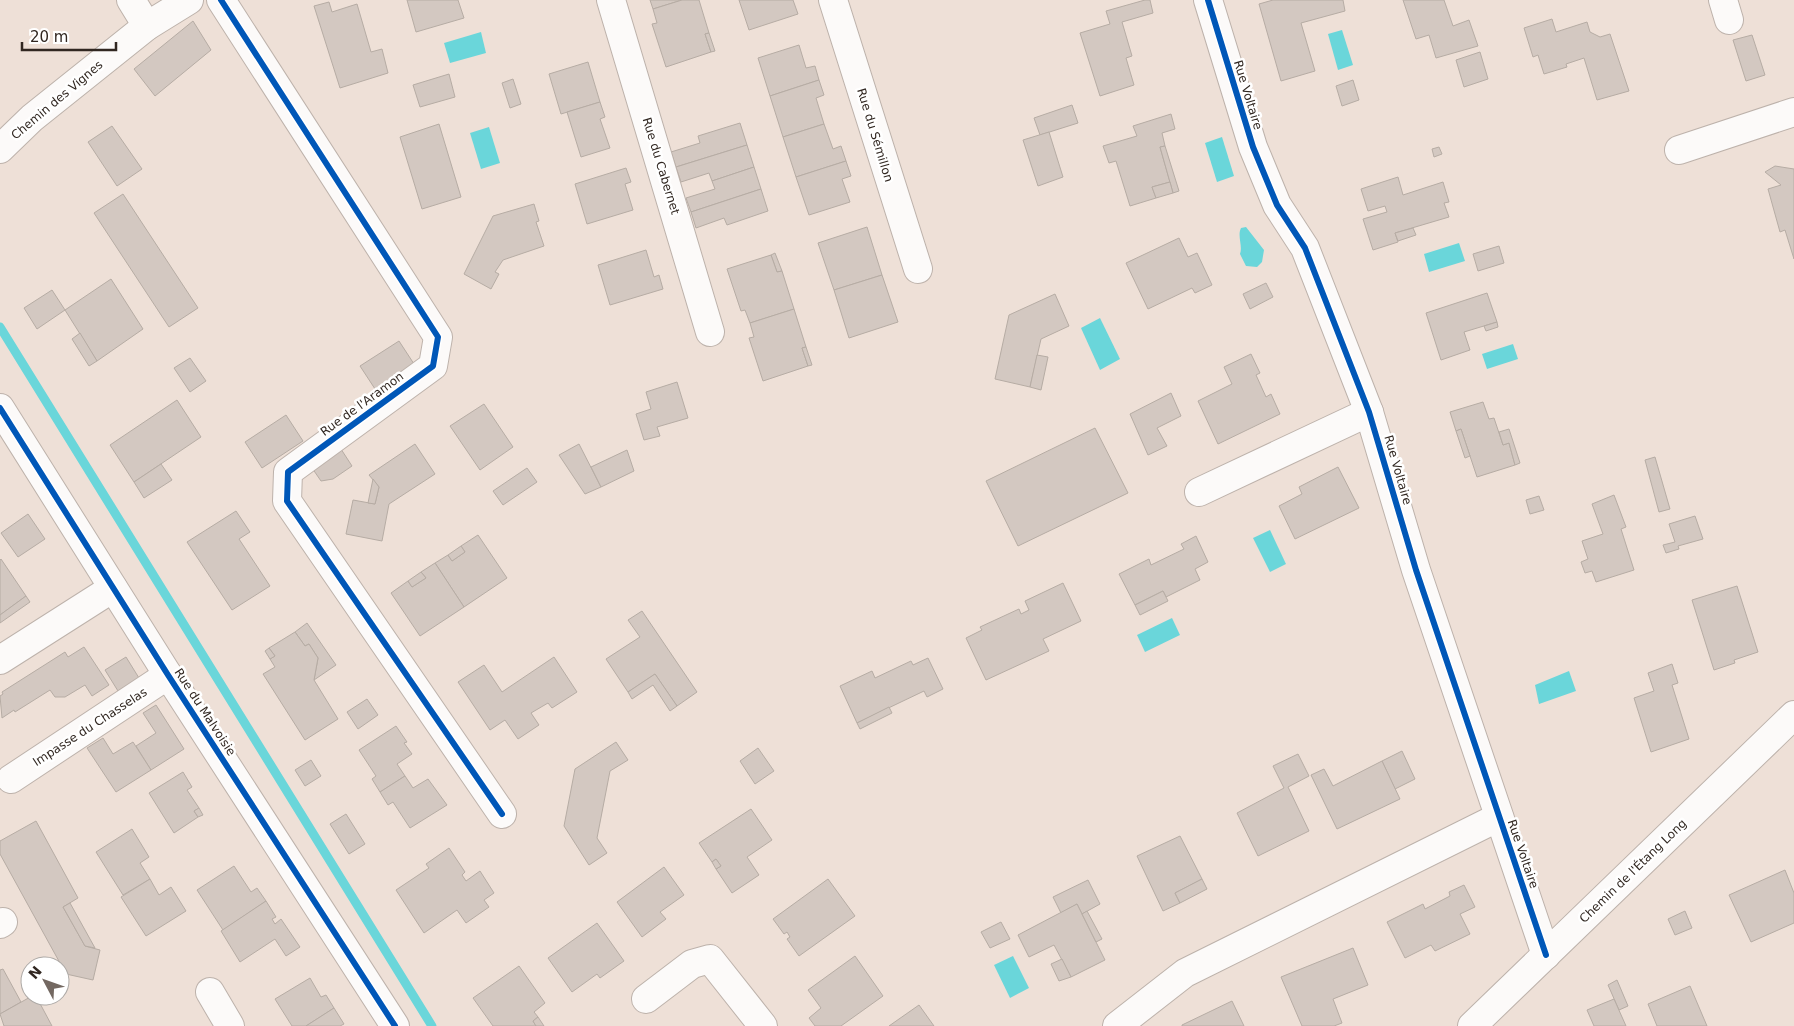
<svg xmlns="http://www.w3.org/2000/svg" width="1794" height="1026" font-family="'DejaVu Sans',sans-serif">
  <style>
    .water { fill: #6ad6da }
    .lines { fill: none; stroke-linecap: round; stroke-linejoin: round }
    .stream { stroke: #6ad6da; stroke-width: 9 }
    .building { fill: #d3c8c1; stroke: #b6aca4 }
    .minor-casing { stroke: #bdb2ab; stroke-width: 30 }
    .minor { stroke: #fcfaf9; stroke-width: 28 }
    .cycleway-casing { stroke: #fff; stroke-width: 9 }
    .cycleway { stroke: #0057b8; stroke-width: 6 }
    .labels { text-anchor: middle; dominant-baseline: central; stroke-width: 5; stroke-linejoin: round; paint-order: stroke }
    .street-label { font-size: 12px; fill: #312721; stroke: #fff }
  </style>
  <rect width="100%" height="100%" fill="#eee0d7"/>
  <g class="water">
    <path d="M1342,30L1353,65L1338,70L1328,34Z"/>
    <path d="M481,32L486,53L450,63L444,43Z"/>
    <path d="M489,127L500,163L481,169L470,133Z"/>
    <path d="M1222,137L1234,176L1217,182L1205,143Z"/>
    <path d="M1246,227L1264,250L1262,262L1257,267L1246,266L1240,254C1243,246 1237,236 1241,228Z"/>
    <path d="M1459,243L1465,261L1429,272L1424,254Z"/>
    <path d="M1100,318L1120,359L1100,370L1081,328Z"/>
    <path d="M1513,344L1518,359L1487,369L1482,354Z"/>
    <path d="M1270,530L1286,564L1270,572L1253,538Z"/>
    <path d="M1172,618L1180,635L1145,652L1137,635Z"/>
    <path d="M1569,671L1576,691L1539,704L1535,685Z"/>
    <path d="M1013,956L1029,988L1010,998L994,965Z"/>
  </g>
  <g class="lines">
    <path class="stream" d="M0,327L432,1026"/>
  </g>
  <g class="building">
    <path d="M407,0H458L464,18L416,32Z"/>
    <path d="M650,0H682L653,9Z"/>
    <path d="M682,0H699L709,33L705,34L711,52L666,67L652,24L657,23L653,9Z"/>
    <path d="M739,0H793L798,14L749,30Z"/>
    <path d="M1145,0H1150L1153,13L1122,22L1132,56L1126,58L1134,85L1100,96L1080,33L1110,24L1106,11Z"/>
    <path d="M1273,0H1343L1345,11L1301,23L1315,71L1281,81L1259,4Z"/>
    <path d="M1403,0H1444L1453,26L1469,20L1478,46L1436,58L1429,35L1416,39Z"/>
    <path d="M329,2L332,12L357,4L371,52L382,49L388,73L340,88L314,6Z"/>
    <path d="M1552,19L1556,32L1587,22L1590,32L1600,37L1610,34L1629,91L1597,100L1584,58L1566,64L1567,67L1544,74L1538,55L1533,57L1524,28Z"/>
    <path d="M193,21L211,50L155,96L134,69Z"/>
    <path d="M709,33L715,51L711,52L705,34Z"/>
    <path d="M1752,35L1765,75L1746,81L1733,40Z"/>
    <path d="M799,45L806,68L815,66L819,80L770,96L758,58Z"/>
    <path d="M1480,52L1488,79L1464,87L1456,60Z"/>
    <path d="M588,62L600,102L561,114L549,74Z"/>
    <path d="M449,74L455,97L420,107L413,85Z"/>
    <path d="M513,79L521,104L510,108L502,83Z"/>
    <path d="M819,80L824,95L816,98L824,124L783,137L770,96Z"/>
    <path d="M1353,80L1359,100L1342,106L1336,86Z"/>
    <path d="M600,102L605,117L600,119L610,148L581,157L567,112Z"/>
    <path d="M1072,105L1078,123L1040,135L1034,118Z"/>
    <path d="M1171,114L1175,129L1162,133L1165,146L1160,147L1170,182L1152,187L1156,198L1130,206L1116,161L1109,163L1103,146L1137,136L1133,126Z"/>
    <path d="M740,123L747,145L676,167L671,152L700,143L698,136Z"/>
    <path d="M439,124L461,197L422,209L400,137Z"/>
    <path d="M824,124L833,149L841,146L846,161L796,177L783,137Z"/>
    <path d="M112,126L142,169L117,186L88,142Z"/>
    <path d="M1049,132L1063,177L1038,186L1023,140Z"/>
    <path d="M747,145L754,167L712,181L709,173L681,182L676,167Z"/>
    <path d="M1165,146L1179,191L1173,193L1160,147Z"/>
    <path d="M1439,147L1442,154L1434,157L1432,149Z"/>
    <path d="M846,161L851,176L842,179L850,202L809,215L796,177Z"/>
    <path d="M1775,166L1794,169V259L1785,230L1780,232L1768,189L1781,185L1765,172Z"/>
    <path d="M754,167L761,189L691,212L686,198L715,189L712,181Z"/>
    <path d="M626,168L631,182L625,184L633,210L587,224L575,184Z"/>
    <path d="M1398,177L1403,195L1443,182L1449,202L1444,203L1449,217L1395,233L1398,242L1373,250L1363,219L1387,212L1385,206L1368,211L1361,189Z"/>
    <path d="M1170,182L1173,193L1156,198L1152,187Z"/>
    <path d="M761,189L768,211L727,225L724,218L696,228L691,212Z"/>
    <path d="M123,194L198,308L169,327L94,213Z"/>
    <path d="M534,204L539,221L536,222L544,246L503,260L495,272L499,274L491,289L464,274L493,216Z"/>
    <path d="M867,227L882,275L834,290L818,243Z"/>
    <path d="M1413,228L1416,235L1398,241L1395,233Z"/>
    <path d="M1179,238L1188,257L1197,253L1212,285L1195,293L1192,288L1148,309L1126,263Z"/>
    <path d="M1499,246L1504,263L1478,271L1473,254Z"/>
    <path d="M646,250L654,277L659,275L663,289L610,305L598,265Z"/>
    <path d="M775,253L782,271L777,272L771,255Z"/>
    <path d="M771,255L777,272L782,271L794,309L750,323L745,310L741,311L727,269Z"/>
    <path d="M882,275L898,322L849,338L834,290Z"/>
    <path d="M111,279L143,329L97,361L65,310Z"/>
    <path d="M1266,283L1273,297L1250,309L1243,294Z"/>
    <path d="M52,290L65,310L37,329L24,308Z"/>
    <path d="M1487,293L1497,322L1464,332L1470,350L1441,360L1426,313Z"/>
    <path d="M1055,294L1069,326L1041,339L1030,387L995,379L1009,315Z"/>
    <path d="M794,309L806,347L802,348L808,366L763,381L749,338L754,337L750,323Z"/>
    <path d="M1497,322L1498,327L1486,331L1484,326Z"/>
    <path d="M80,333L97,361L89,366L72,339Z"/>
    <path d="M399,341L416,367L377,392L360,366Z"/>
    <path d="M806,347L812,365L808,366L802,348Z"/>
    <path d="M1251,354L1260,373L1256,375L1266,397L1271,394L1280,414L1218,444L1198,401L1232,384L1224,367Z"/>
    <path d="M1037,355L1048,357L1041,390L1030,387Z"/>
    <path d="M190,358L206,381L190,392L174,368Z"/>
    <path d="M677,382L688,418L657,427L660,436L644,440L636,414L651,409L646,392Z"/>
    <path d="M1171,393L1181,416L1157,428L1167,446L1148,455L1130,414Z"/>
    <path d="M177,400L201,437L134,482L110,445Z"/>
    <path d="M1483,402L1489,419L1494,418L1503,445L1509,443L1515,465L1477,477L1461,429L1456,431L1450,412Z"/>
    <path d="M484,404L513,447L480,470L450,426Z"/>
    <path d="M286,415L303,441L262,468L245,442Z"/>
    <path d="M1095,428L1128,493L1018,546L986,481Z"/>
    <path d="M1461,429L1470,456L1465,458L1456,431Z"/>
    <path d="M1509,429L1520,463L1515,465L1509,443L1503,445L1499,432Z"/>
    <path d="M415,444L435,474L389,504L382,541L346,534L353,500L375,504L379,487L369,475Z"/>
    <path d="M579,444L601,487L585,494L559,455Z"/>
    <path d="M339,446L352,466L333,479L321,481L310,465Z"/>
    <path d="M627,450L634,471L601,487L591,467Z"/>
    <path d="M1655,457L1670,509L1659,512L1645,460Z"/>
    <path d="M161,464L172,480L144,498L134,482Z"/>
    <path d="M1338,467L1359,508L1295,539L1279,506L1302,494L1299,487Z"/>
    <path d="M527,468L537,482L503,505L493,491Z"/>
    <path d="M373,479L379,487L375,504L368,503Z"/>
    <path d="M1614,495L1626,527L1621,529L1634,570L1596,582L1592,571L1585,573L1581,562L1588,559L1582,541L1603,534L1592,504Z"/>
    <path d="M1539,496L1544,510L1530,514L1526,500Z"/>
    <path d="M236,511L250,532L239,539L270,586L232,610L187,542Z"/>
    <path d="M28,514L45,539L18,557L1,533Z"/>
    <path d="M1695,516L1703,539L1678,546L1679,549L1666,553L1663,545L1675,542L1669,524Z"/>
    <path d="M478,535L507,578L464,607L435,563L448,555L452,561L465,552L461,546Z"/>
    <path d="M1196,536L1208,562L1195,569L1200,580L1166,597L1163,591L1135,605L1119,574L1149,559L1151,565L1184,549L1181,544Z"/>
    <path d="M461,546L465,552L452,561L448,555Z"/>
    <path d="M1,559L26,596L0,615V560Z"/>
    <path d="M435,563L464,607L420,636L391,593L408,581L412,587L426,578L421,572Z"/>
    <path d="M421,572L426,578L412,587L408,581Z"/>
    <path d="M1063,583L1081,621L1043,639L1049,651L986,680L966,638L982,630L980,627L1019,609L1021,614L1029,610L1025,601Z"/>
    <path d="M1737,586L1758,652L1734,660L1735,663L1714,670L1692,600Z"/>
    <path d="M1163,591L1168,601L1140,615L1135,605Z"/>
    <path d="M26,596L30,602L0,623V615Z"/>
    <path d="M642,611L697,692L677,706L655,674L628,692L606,659L640,637L628,620Z"/>
    <path d="M307,623L336,665L314,680L318,658L309,644L305,646L295,632Z"/>
    <path d="M295,632L305,646L309,644L318,658L314,680L338,719L305,740L263,674L275,667L270,659L275,656L269,648Z"/>
    <path d="M84,647L109,685L92,696L85,685L65,697H55L50,690L15,712L14,710L2,718L0,696L3,694L2,692L65,652L68,657Z"/>
    <path d="M269,648L275,656L270,659L265,651Z"/>
    <path d="M126,657L139,678L118,691L105,670Z"/>
    <path d="M554,657L577,692L552,708L548,703L531,713L539,725L518,739L505,720L490,730L458,682L484,665L502,692Z"/>
    <path d="M928,658L943,689L927,697L924,691L857,723L840,686L872,671L875,678L911,661L913,665Z"/>
    <path d="M1672,664L1678,683L1672,685L1689,739L1651,752L1634,698L1654,691L1648,673Z"/>
    <path d="M655,674L677,706L670,711L653,685L632,699L628,692Z"/>
    <path d="M367,699L378,715L358,729L347,712Z"/>
    <path d="M156,705L184,749L151,770L136,746L156,733L143,713Z"/>
    <path d="M889,707L892,713L860,729L857,723Z"/>
    <path d="M396,726L407,742L404,743L412,754L397,764L405,776L380,792L372,779L376,776L359,750Z"/>
    <path d="M103,738L113,754L133,742L151,770L116,792L87,748Z"/>
    <path d="M616,742L628,760L610,771L597,838L607,853L589,865L564,826L575,769Z"/>
    <path d="M758,748L774,771L755,784L740,761Z"/>
    <path d="M1402,751L1415,779L1395,789L1382,761Z"/>
    <path d="M1298,754L1309,776L1288,787L1309,831L1258,856L1237,813L1284,788L1273,766Z"/>
    <path d="M311,760L321,776L305,786L295,770Z"/>
    <path d="M1382,761L1400,799L1337,829L1311,775L1324,769L1333,786Z"/>
    <path d="M183,772L192,787L187,790L199,808L194,811L198,817L174,833L149,793Z"/>
    <path d="M405,776L413,788L428,779L447,805L410,828L393,802L388,805L380,792Z"/>
    <path d="M199,808L203,815L198,817L194,811Z"/>
    <path d="M751,809L772,840L747,857L759,875L732,893L716,869L721,866L716,859L712,862L699,843Z"/>
    <path d="M346,814L365,844L349,854L330,824Z"/>
    <path d="M36,821L78,898L63,907L85,946L100,950L93,980L66,974L0,854V841Z"/>
    <path d="M132,829L149,857L140,863L150,879L123,895L96,852Z"/>
    <path d="M1180,836L1202,879L1175,893L1180,903L1163,911L1137,856Z"/>
    <path d="M449,848L465,872L462,875L466,881L480,871L494,893L484,900L489,907L466,923L457,910L424,933L396,890L429,868L426,864Z"/>
    <path d="M716,859L721,866L716,869L712,862Z"/>
    <path d="M234,866L251,892L257,888L266,901L223,930L197,890Z"/>
    <path d="M664,867L684,895L660,912L666,919L642,937L617,902Z"/>
    <path d="M1785,870L1794,893V923L1751,942L1729,895Z"/>
    <path d="M150,879L159,895L171,887L186,911L146,936L121,897Z"/>
    <path d="M828,879L855,916L799,956L787,939L790,937L787,932L784,934L773,919Z"/>
    <path d="M1202,879L1207,889L1180,903L1175,893Z"/>
    <path d="M1088,880L1100,904L1082,914L1077,904L1061,913L1053,897Z"/>
    <path d="M1464,885L1475,907L1460,914L1470,934L1435,951L1431,945L1405,958L1387,922L1423,904L1425,909L1450,896L1449,892Z"/>
    <path d="M266,901L276,917L272,919L275,924L281,919L300,947L286,956L275,939L240,962L221,931Z"/>
    <path d="M70,903L95,948L85,946L63,907Z"/>
    <path d="M1077,904L1105,960L1071,977L1054,945L1029,957L1018,935Z"/>
    <path d="M1087,911L1102,939L1096,942L1082,914Z"/>
    <path d="M1685,911L1692,928L1675,935L1668,919Z"/>
    <path d="M1001,922L1010,939L990,948L981,932Z"/>
    <path d="M597,923L624,961L600,978L597,974L572,992L548,958Z"/>
    <path d="M1353,948L1368,985L1333,999L1342,1023L1334,1026H1302L1281,977Z"/>
    <path d="M855,956L883,996L841,1026H815L809,1018L821,1008L808,990Z"/>
    <path d="M1062,959L1071,977L1059,981L1051,964Z"/>
    <path d="M519,966L545,1003L534,1012L538,1017L533,1021L536,1026H493L473,998Z"/>
    <path d="M3,969L21,1002L0,1014V970Z"/>
    <path d="M310,978L321,997L326,995L334,1008L306,1026H292L275,999Z"/>
    <path d="M1617,980L1628,1006L1619,1010L1608,985Z"/>
    <path d="M1690,986L1707,1026H1657L1648,1004Z"/>
    <path d="M32,996H36L52,1026H4L0,1014Z"/>
    <path d="M1614,999L1626,1026H1594L1587,1010Z"/>
    <path d="M1232,1001L1244,1026H1182V1025Z"/>
    <path d="M919,1005L934,1026H889Z"/>
    <path d="M334,1008L344,1024L340,1026H306Z"/>
    <path d="M538,1017L544,1026H536L533,1021Z"/>
  </g>
  <g class="lines">
    <defs>
      <g id="minor">
        <path d="M131,0L147,26"/>
        <path d="M221,0L438,337L433,366L288,472L287,501L502,814"/>
        <path d="M611,0L710,332"/>
        <path d="M833,0L918,269"/>
        <path d="M1208,0L1253,147L1277,205L1305,248L1369,412L1416,570L1546,955"/>
        <path d="M1723,0L1729,20"/>
        <path d="M0,149L32,118L147,26L189,0"/>
        <path d="M1679,150L1794,112"/>
        <path d="M0,408L168,675L395,1026"/>
        <path d="M1199,492L1369,412"/>
        <path d="M0,660L113,588"/>
        <path d="M11,779L168,675"/>
        <path d="M0,924L3,922"/>
        <path d="M210,992L230,1026"/>
        <path d="M646,999L692,964L710,959L763,1026"/>
        <path d="M1117,1026L1185,973L1499,817"/>
        <path d="M1472,1026L1794,715"/>
      </g>
    </defs>
    <use href="#minor" class="minor-casing"/>
    <use href="#minor" class="minor"/>
    <defs>
      <g id="cycleway">
        <path d="M221,0L438,337L433,366L288,472L287,501L502,814"/>
        <path d="M1208,0L1253,147L1277,205L1305,248L1369,412L1416,570L1546,955"/>
        <path d="M0,408L168,675L395,1026"/>
      </g>
    </defs>
    <use href="#cycleway" class="cycleway-casing"/>
    <use href="#cycleway" class="cycleway"/>
  </g>
  <g class="labels">
    <g class="street-label">
      <text transform="translate(1248 95) rotate(73)">Rue Voltaire</text>
      <text transform="translate(57 100) rotate(-40)">Chemin des Vignes</text>
      <text transform="translate(875 135) rotate(73)">Rue du Sémillon</text>
      <text transform="translate(661 166) rotate(73)">Rue du Cabernet</text>
      <text transform="translate(362 404) rotate(-36)">Rue de l'Aramon</text>
      <text transform="translate(1398 470) rotate(74)">Rue Voltaire</text>
      <text transform="translate(205 712) rotate(57)">Rue du Malvoisie</text>
      <text transform="translate(90 727) rotate(-33)">Impasse du Chasselas</text>
      <text transform="translate(1523 854) rotate(71)">Rue Voltaire</text>
      <text transform="translate(1633 871) rotate(-44)">Chemin de l'Étang Long</text>
    </g>
  </g>
  <g transform="translate(45 981) rotate(311)"><circle r="24" fill="#ffffff" stroke="#ada9a6"/>
  <path d="M0-4L9 19L0 12L-9 19Z" fill="#736861"/>
  <text y="-8" font-size="14" font-weight="bold" text-anchor="middle" fill="#312721">N</text>
  </g>
  <path d="M22 42v8h94v-8" fill="none" stroke="#312721" stroke-width="2.5"/>
  <text x="30" y="42" font-size="15" fill="#312721" stroke="#ffffff" stroke-width="4" paint-order="stroke">20 m</text>
</svg>
